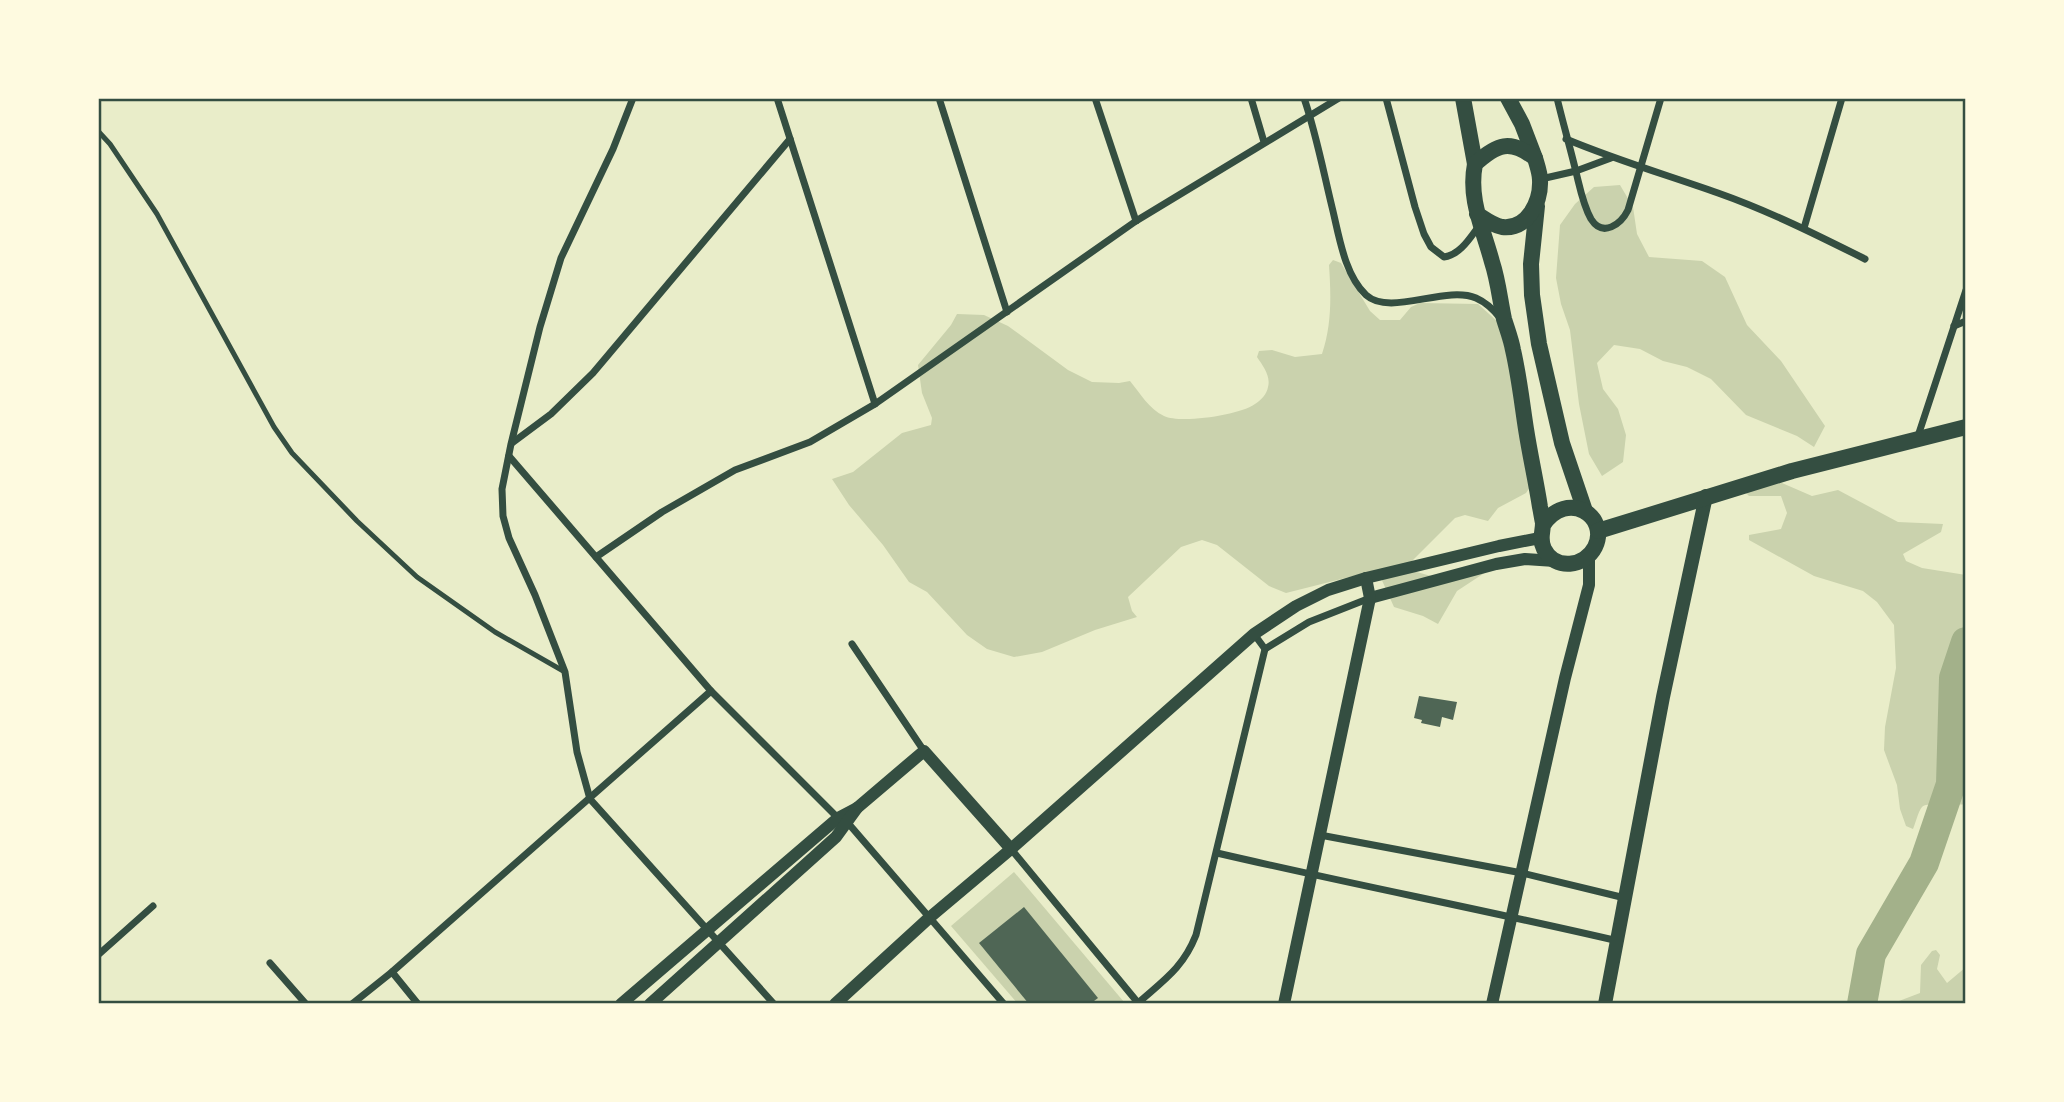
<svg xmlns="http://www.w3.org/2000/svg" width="2064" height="1102" font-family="'DejaVu Sans',sans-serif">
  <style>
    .green { fill: #cad2ad }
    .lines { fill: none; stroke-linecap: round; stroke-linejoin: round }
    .river { stroke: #a3b18a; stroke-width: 30 }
    .building { fill: #4f6655 }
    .service { stroke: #344e41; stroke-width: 5 }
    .minor { stroke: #344e41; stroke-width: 7 }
    .tertiary { stroke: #344e41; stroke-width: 12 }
    .secondary { stroke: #344e41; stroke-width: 14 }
    .primary { stroke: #344e41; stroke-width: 16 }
    .neatline { fill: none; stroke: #344e41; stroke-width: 2.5 }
  </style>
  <rect width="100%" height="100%" fill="#e9edc9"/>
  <g class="green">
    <path d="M1620,185L1633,207L1637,234L1649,257L1702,261L1725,277L1747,325L1781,361L1825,426L1814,447L1797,436L1746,415L1711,379L1687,367L1663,361L1640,349L1614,345L1597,363L1603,389L1618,409L1626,435L1623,462L1602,476L1589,454L1579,404L1570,330L1561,304L1556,278L1560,225L1575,204L1594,187Z"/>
    <path d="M1333,260L1341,263L1370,311L1380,320H1400L1411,307L1420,303L1478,304L1498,322L1538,475L1526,493L1498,508L1488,521L1465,515L1455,518L1411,562L1413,571L1431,576L1489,570L1457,591L1438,624L1423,616L1394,607L1380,576L1373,571L1286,593L1269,586L1217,545L1202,540L1181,547L1128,597L1132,611L1137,617L1095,630L1042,652L1014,657L987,649L967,635L927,592L909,582L883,545L849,505L832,479L853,472L902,433L931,425L932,418L922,393L918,365L951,325L957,314L984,315L1008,326L1068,370L1092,382L1119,383L1130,381C1140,393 1149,409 1164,416C1181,424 1240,415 1255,404C1261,400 1267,394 1268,387C1271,376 1263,366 1257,357L1259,351L1272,350L1295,357L1322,354C1332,324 1331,295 1329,265Z"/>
    <path d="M1773,479L1812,496L1838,490L1898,522L1943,524L1941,532L1903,554L1906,561L1922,568L1966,575V804C1957,806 1926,802 1922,807C1918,812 1916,822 1913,829L1906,826L1900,809L1897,785L1884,750L1885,727L1896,668L1894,625L1877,602L1863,591L1814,576L1749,540V535L1781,529L1787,513L1781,496H1749L1744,491Z"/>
    <path d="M1014,872L1124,1002L1121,1004H1018L951,926Z"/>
    <path d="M1936,950L1940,955L1937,969L1947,983L1966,967V1004H1897L1899,1001L1920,993L1921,965L1932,951Z"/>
  </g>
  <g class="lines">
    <path class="river" d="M1862,1004L1871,954L1924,863L1951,784L1954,678L1966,642"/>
  </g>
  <g class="building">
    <path d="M1419,696L1457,702L1453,720L1442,717L1440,727L1421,723L1422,720L1414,718Z"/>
    <path d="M1024,907L1098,998L1090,1004H1029L979,943Z"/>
  </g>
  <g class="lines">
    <path class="service" d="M98,131L110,144L157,214L274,427L292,453L357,521L417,577L495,632L565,672"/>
    <g class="minor">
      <path d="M633,98L613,149L561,258L540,327L511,444L502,489L503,516L509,538L535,595L565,672L577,752L590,799L774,1004"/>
      <path d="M777,98L875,404"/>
      <path d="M939,98L1007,312"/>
      <path d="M1095,98L1136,221"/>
      <path d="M1251,98L1264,142"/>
      <path d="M1304,98C1316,133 1323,170 1332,207C1339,235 1344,274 1366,295C1390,317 1445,285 1476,298C1485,302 1494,310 1500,318"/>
      <path d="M1386,98L1415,207L1424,234L1431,247L1444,257C1460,255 1470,238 1479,226"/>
      <path d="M1557,98C1563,123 1570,147 1576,172C1580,188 1583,205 1591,219C1603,238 1621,224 1628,210L1661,98"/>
      <path d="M1566,139C1616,160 1667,175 1718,193C1769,211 1817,235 1865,259"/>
      <path d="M1541,179L1576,171L1611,158"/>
      <path d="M1804,228L1842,98"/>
      <path d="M1954,326L1966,321"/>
      <path d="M1917,439L1966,290"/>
      <path d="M512,443L551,414L593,373L790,139"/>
      <path d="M509,456L711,691L838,818L848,823L1004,1004"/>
      <path d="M596,557L662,512L735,470L810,442L875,404L1136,221L1339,98"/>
      <path d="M852,644L924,751"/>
      <path d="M1265,649L1309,622L1370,598"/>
      <path d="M1320,835L1522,873L1625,898"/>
      <path d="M1011,849L1139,1004"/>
      <path d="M1217,853C1350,884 1485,910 1618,941"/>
      <path d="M98,955L153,906"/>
      <path d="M270,963L306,1004"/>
      <path d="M392,972L418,1004"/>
      <path d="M1138,1003C1164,980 1183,968 1196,935L1265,649L1254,634"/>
      <path d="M352,1004L392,972L711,691"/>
    </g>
    <g class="tertiary">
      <path d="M1370,598L1496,564L1525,559L1555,561"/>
      <path d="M621,1004L838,818L857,808L924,751L1011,849"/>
      <path d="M650,1004L836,837L857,808"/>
      <path d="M835,1004L929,918L1011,849L1254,634L1296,606L1328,590L1366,578L1499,546L1540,538"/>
      <path d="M1284,1004L1370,598L1366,578"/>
      <path d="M1492,1004L1565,678L1589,585V557"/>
    </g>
    <path class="secondary" d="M1605,1004L1663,697L1706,496"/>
    <g class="primary">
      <path d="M1463,98L1475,164"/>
      <path d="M1508,98L1522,124L1535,158"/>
      <path d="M1537,206L1531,264L1532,295L1539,344L1562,443L1585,511"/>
      <path d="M1477,214C1485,219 1492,225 1502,227C1528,230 1541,201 1540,180C1540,173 1537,165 1535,158C1510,139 1497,144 1475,164C1468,199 1483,228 1492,262C1498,280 1500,300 1504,319C1507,329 1511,339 1513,350C1519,376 1522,403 1526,429C1530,455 1536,481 1540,507C1541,512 1542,518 1543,523C1543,533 1539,539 1544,549C1555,571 1585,567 1595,547C1610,516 1567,489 1543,525"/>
      <path d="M1598,531L1792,471L1966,427"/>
    </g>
  </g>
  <rect width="2064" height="1102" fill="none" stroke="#fefae0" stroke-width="200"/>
  <rect x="100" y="100" width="1864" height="902" class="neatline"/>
</svg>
